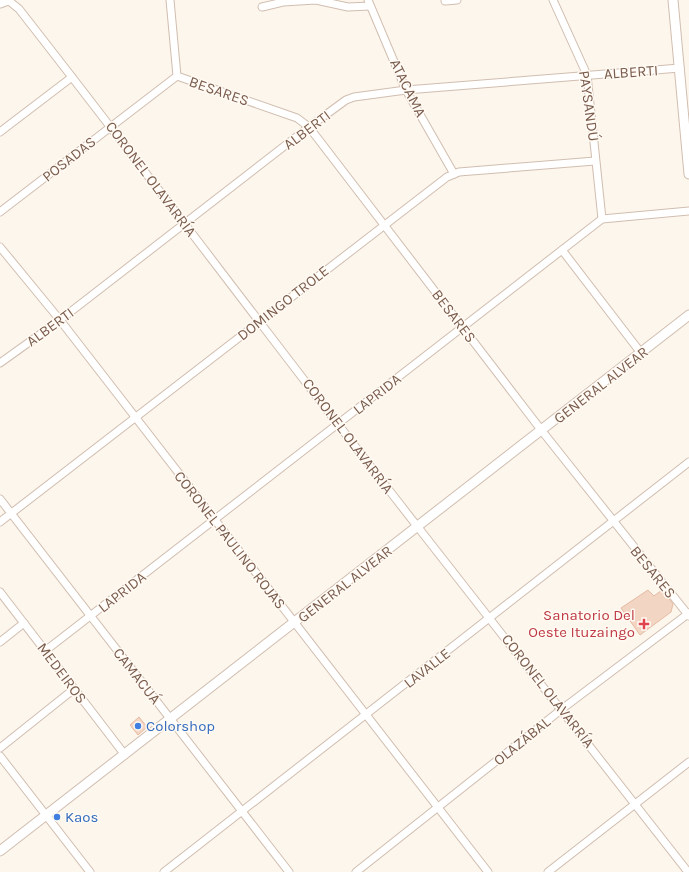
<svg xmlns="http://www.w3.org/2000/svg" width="689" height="872" font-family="Karla,sans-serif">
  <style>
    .building { fill: #f3d5c3; stroke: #e6bba3 }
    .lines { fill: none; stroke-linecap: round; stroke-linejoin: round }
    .minor-casing { stroke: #d1beb0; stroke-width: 9 }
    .tertiary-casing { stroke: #d1beb0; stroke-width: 11 }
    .minor { stroke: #fff; stroke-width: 7 }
    .tertiary { stroke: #fff; stroke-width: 9 }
    .health-dot { fill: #e0444e; stroke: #fffaf3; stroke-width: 1.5 }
    .shop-dot { fill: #3f7fe0; stroke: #fffaf3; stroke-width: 1.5 }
    .labels { text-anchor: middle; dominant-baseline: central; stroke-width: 3; stroke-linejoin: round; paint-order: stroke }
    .street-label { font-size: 15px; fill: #7a5c4d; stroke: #fffaf3 }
    .health-label { font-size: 15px; fill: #be3a42; stroke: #fffaf3; text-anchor: end }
    .shop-label { font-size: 15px; fill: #366cbe; stroke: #fffaf3; text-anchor: start }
  </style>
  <rect width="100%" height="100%" fill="#fdf6ec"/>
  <g class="building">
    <path d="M648,590L654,596L662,590L673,604L671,612L640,635L621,608Z"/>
    <path d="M139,717L147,727L138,735L130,725Z"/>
  </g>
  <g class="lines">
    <defs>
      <g id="minor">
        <path d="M8,0L19,9C153,180 283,355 417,526C507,641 598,756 688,872"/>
        <path d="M170,0L177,76"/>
        <path d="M368,0L406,90L454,174"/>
        <path d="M553,0L587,75L602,219"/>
        <path d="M445,1L457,0"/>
        <path d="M262,7L283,2L316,0L348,7L370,6"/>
        <path d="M177,76L297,118L309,127L542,431L689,616"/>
        <path d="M0,132L72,77"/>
        <path d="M0,212L177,76"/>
        <path d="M0,247L60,320L488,872"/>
        <path d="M562,250L641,353"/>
        <path d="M0,363L60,320L309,127L346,100L354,97L406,90L680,68"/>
        <path d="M0,499L289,872"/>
        <path d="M0,522L447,177L459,172L595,161"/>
        <path d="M0,592L125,755"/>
        <path d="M0,642L24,623"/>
        <path d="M45,651L602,219L689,211"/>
        <path d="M0,748L74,689"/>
        <path d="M0,756L90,872"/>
        <path d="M164,872L689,462"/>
        <path d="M356,872L562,709L689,613"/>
        <path d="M548,872L689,762"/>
      </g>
      <g id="tertiary">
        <path d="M673,0L689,174"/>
        <path d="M0,3L8,0"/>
        <path d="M0,851L689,315"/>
      </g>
    </defs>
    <use href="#minor" class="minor-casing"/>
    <use href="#tertiary" class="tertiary-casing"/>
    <use href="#minor" class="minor"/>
    <use href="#tertiary" class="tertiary"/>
  </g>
  <path class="health-dot" d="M642 618h4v4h4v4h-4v4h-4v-4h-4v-4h4z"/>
  <g class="shop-dot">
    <circle cx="138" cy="726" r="4"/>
    <circle cx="57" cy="817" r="4"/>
  </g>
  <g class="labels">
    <g class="street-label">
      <text transform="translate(631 72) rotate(-4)">ALBERTI</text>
      <text transform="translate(408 88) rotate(64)">ATACAMA</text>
      <text transform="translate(219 91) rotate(19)">BESARES</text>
      <text transform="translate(589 106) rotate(82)">PAYSANDÚ</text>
      <text transform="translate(307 130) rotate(-37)">ALBERTI</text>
      <text transform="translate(69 159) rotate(-38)">POSADAS</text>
      <text transform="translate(151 179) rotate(53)">CORONEL OLAVARRÍA</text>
      <text transform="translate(283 303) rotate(-38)">DOMINGO TROLE</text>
      <text transform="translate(454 316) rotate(53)">BESARES</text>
      <text transform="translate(50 327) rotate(-36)">ALBERTI</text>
      <text transform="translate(601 385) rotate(-38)">GENERAL ALVEAR</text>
      <text transform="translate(377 394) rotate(-38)">LAPRIDA</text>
      <text transform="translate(348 436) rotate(53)">CORONEL OLAVARRÍA</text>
      <text transform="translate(230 540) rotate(52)">CORONEL PAULINO ROJAS</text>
      <text transform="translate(653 572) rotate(51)">BESARES</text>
      <text transform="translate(345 584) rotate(-38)">GENERAL ALVEAR</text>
      <text transform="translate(122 592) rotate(-38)">LAPRIDA</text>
      <text transform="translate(427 668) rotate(-38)">LAVALLE</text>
      <text transform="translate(62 673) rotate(53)">MEDEIROS</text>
      <text transform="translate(137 676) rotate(52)">CAMACUÁ</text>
      <text transform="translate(548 691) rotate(52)">CORONEL OLAVARRÍA</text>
      <text transform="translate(522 741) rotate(-39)">OLAZÁBAL</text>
    </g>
    <g class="health-label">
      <text x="635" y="615">Sanatorio Del<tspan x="635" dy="17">Oeste Ituzaingo</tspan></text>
    </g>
    <g class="shop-label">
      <text x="146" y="726">Colorshop</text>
      <text x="65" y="817">Kaos</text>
    </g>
  </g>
</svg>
